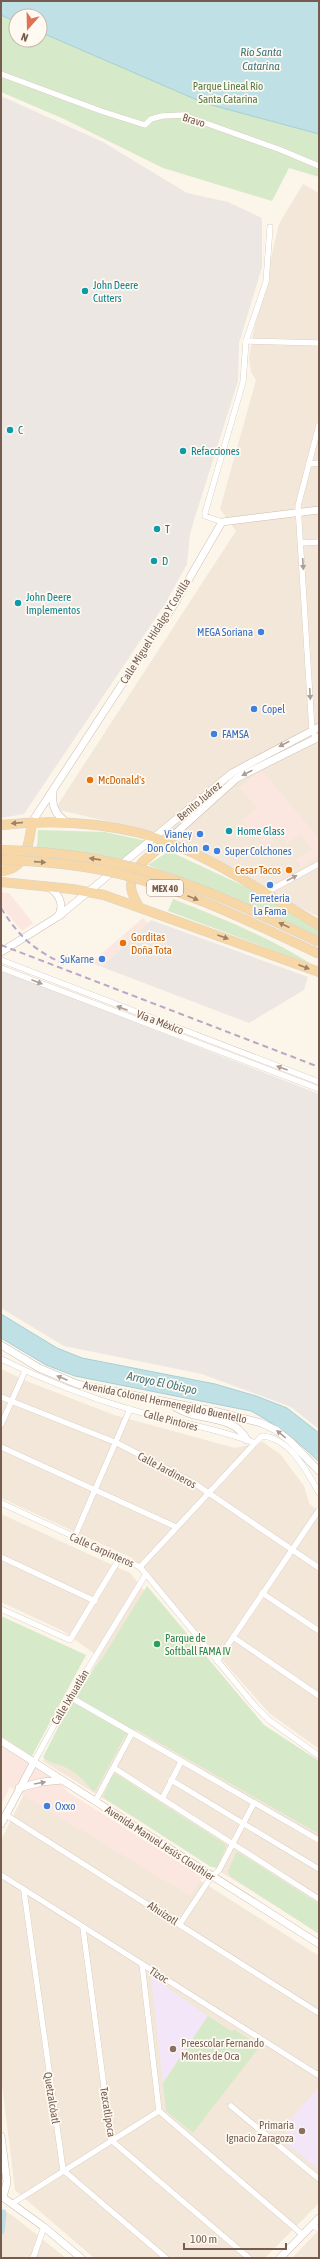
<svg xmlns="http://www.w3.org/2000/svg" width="320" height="2259" font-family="'Asap Condensed',sans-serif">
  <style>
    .residential { fill: #f3e7d9 }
    .commercial { fill: #fbe7df }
    .industrial { fill: #ede7e3 }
    .education { fill: #f2e6f8 }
    .green { fill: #d6e9c8; fill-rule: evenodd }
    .water { fill: #bfe0e5; stroke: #a5d0d6 }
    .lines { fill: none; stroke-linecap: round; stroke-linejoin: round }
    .canal { stroke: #bfe0e5; stroke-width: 7 }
    .minor-casing { stroke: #cebdb0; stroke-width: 6 }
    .tertiary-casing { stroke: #cebdb0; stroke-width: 8 }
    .primary-casing { stroke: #d9d1cd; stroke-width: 10 }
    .minor { stroke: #fff; stroke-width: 5.5 }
    .tertiary { stroke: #fff; stroke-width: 7 }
    .primary { stroke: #f7d7a6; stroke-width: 9 }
    .rail { stroke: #b8a8c6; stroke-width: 2; stroke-dasharray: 6 4; stroke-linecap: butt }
    .primary-bridge-casing { stroke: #d9d1cd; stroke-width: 10; stroke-linecap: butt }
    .primary-bridge { stroke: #f7d7a6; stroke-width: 9 }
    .oneway { fill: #ad9d95 }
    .oneway2 { fill: #9d8168 }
    .culture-dot { fill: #0f9aa8; stroke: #fef9f1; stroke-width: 1.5 }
    .shop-dot { fill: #3f7fe0; stroke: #fef9f1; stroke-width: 1.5 }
    .food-dot { fill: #e8710a; stroke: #fef9f1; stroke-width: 1.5 }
    .leisure-dot { fill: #2e9e5b; stroke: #fef9f1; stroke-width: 1.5 }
    .education-dot { fill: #8d6e63; stroke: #fef9f1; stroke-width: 1.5 }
    .labels { text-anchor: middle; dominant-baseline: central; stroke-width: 3.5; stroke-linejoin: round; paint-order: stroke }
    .shield { fill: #fef9f1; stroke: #9f8b7f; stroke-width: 1 }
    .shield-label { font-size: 10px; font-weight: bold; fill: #765c4e }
    .park-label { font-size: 11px; fill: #567b46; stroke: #fef9f1 }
    .street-label { font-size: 11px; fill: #765c4e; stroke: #fef9f1 }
    .culture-label { font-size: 11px; fill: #0d838f; stroke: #fef9f1; text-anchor: start }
    .shop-label { font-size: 11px; fill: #366cbe; stroke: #fef9f1; text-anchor: end }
    .food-label { font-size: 11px; fill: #c56008; stroke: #fef9f1; text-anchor: start }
    .leisure-label { font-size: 11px; fill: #27864d; stroke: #fef9f1; text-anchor: start }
    .education-label { font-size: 11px; fill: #785e54; stroke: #fef9f1; text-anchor: start }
    .water-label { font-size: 12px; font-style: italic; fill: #457881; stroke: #fef9f1 }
  </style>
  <rect width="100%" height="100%" fill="#fcf5ea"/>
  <g class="residential">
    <path d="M303,184L319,193V917L278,897L174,837L55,809L236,531L220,509L256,380L251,372L249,358L253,334L279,224Z"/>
    <path d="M1,1369L29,1382L114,1415L235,1448L263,1442L281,1455L304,1486L309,1503L319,1512V1749L269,1713L132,1558L1,1498Z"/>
    <path d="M1,1514L130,1573L240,1708L319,1772V1933L43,1761L99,1657L63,1631L1,1602Z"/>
    <path d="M24,1794L65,1795L319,1956V2203L265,2258H94L15,2190L1,2077V1840Z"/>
    <path d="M1,2209L13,2216L66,2258H1Z"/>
    <path d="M319,2230V2258H292Z"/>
  </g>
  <g class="commercial">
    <path d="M262,770L319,839V855L301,867L296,859L313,850L301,833L287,843L279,831L271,839L273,841L267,847L242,821L257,808L239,788Z"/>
    <path d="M1,892L9,893L33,923L22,931L1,906Z"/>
    <path d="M143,918L148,923L102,967L91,963Z"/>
    <path d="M1,1746L62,1785L68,1792L202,1877L190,1896L10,1787L1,1805Z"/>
  </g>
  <g class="industrial">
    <path d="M1,96L103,142L187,193L228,202L262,218V267L239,343L238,381L195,517L190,534L187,564L165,604L24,814L1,818Z"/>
    <path d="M151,920L308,977L304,990L249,1023L102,967Z"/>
    <path d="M1,970L319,1094V1429L291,1407L202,1374L64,1346L1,1308Z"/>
  </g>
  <g class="education">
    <path d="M151,1976L208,2016L163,2083Z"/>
    <path d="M319,2087V2170L285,2142L289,2134L283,2128Z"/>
  </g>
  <g class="green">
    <path d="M1,1H319V177L289,168L272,201L163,168L64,119L1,92ZM16,16H40V40H16Z"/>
    <path d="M38,830L105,832L147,841L124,860L37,847Z"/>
    <path d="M169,851L248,888L319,928V938L224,894L148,865Z"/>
    <path d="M173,899C221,918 269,937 313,965L168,911Z"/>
    <path d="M147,1586L264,1725L319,1761V1834L137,1730L129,1731L125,1736L96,1790L93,1791C84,1780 76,1772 63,1766C57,1763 48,1763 43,1757L77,1691L103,1657Z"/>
    <path d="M1,1616L86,1655L32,1756L1,1736Z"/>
    <path d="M113,1774H116L225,1844L226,1847L217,1867H211L103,1797Z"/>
    <path d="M238,1852L319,1904V1934L230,1876L228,1871L236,1853Z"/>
    <path d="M208,2016L231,2031L235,2030L260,2046L193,2133L166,2111L163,2083Z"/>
  </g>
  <g class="water">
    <path d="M1,1H319V134L204,103L40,32V16H16V22L1,15Z"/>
    <path d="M1,1314L57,1348L82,1358L215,1384L256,1396L287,1408L319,1433V1462C298,1441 277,1425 251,1411L75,1376L46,1365L1,1338Z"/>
  </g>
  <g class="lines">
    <path class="canal" d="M1,2231L3,2213"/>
    <defs>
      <g id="minor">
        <path d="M1,74L101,111L145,125L151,119L162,116L183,115L281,150L319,166"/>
        <path d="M246,341L319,343"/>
        <path d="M309,464L319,463"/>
        <path d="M222,522L205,516V513L243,382L246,341L266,282L270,227"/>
        <path d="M301,543L319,542"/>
        <path d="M316,738L312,730L298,506L319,425"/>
        <path d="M265,893L319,864"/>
        <path d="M1,960L319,1082"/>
        <path d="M1,968L319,1089"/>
        <path d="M1,1359C43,1380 87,1397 132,1410C171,1421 217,1428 255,1443L262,1436C290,1438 307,1471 319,1493"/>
        <path d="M1,1397L117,1443L194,1483L319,1568"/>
        <path d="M1,1425L25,1371"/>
        <path d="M1,1447L176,1527"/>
        <path d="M1,1503L140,1567L255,1706L269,1720L319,1756"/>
        <path d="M74,1538L130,1409"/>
        <path d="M1,1557L95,1601"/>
        <path d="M140,1567L255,1443"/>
        <path d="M262,1593L319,1631"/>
        <path d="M1,1609L70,1640L119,1559"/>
        <path d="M233,1637L319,1696"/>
        <path d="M217,1661L319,1510"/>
        <path d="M70,1697L319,1840"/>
        <path d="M34,1762L59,1716L146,1574"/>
        <path d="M114,1768L319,1899"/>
        <path d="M171,1780L319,1869"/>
        <path d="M162,1799L181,1762"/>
        <path d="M96,1800L132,1733"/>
        <path d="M6,1815L319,2013"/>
        <path d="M1,1875L318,2075L319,2073"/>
        <path d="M24,1891L63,2170L166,2258"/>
        <path d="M180,1924L211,1877L219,1870L254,1803"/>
        <path d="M83,1928L111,2140L249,2258"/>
        <path d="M142,1964L159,2111L303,2235"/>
        <path d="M231,2106L319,2179"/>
        <path d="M13,2203L159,2111"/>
        <path d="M312,2225L319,2229"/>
        <path d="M33,2258L44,2227"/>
      </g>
      <g id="tertiary">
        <path d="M53,792C51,805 56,816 68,823"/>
        <path d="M32,822L175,603L222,522L319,510"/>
        <path d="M166,842L237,778L319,737"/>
        <path d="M48,887C59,893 65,905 58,916"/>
        <path d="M59,916L232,773L319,727"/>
        <path d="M1,952L62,914"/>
        <path d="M1,1345L39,1368L77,1384L218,1412L261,1423L276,1430L291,1442L319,1471"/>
        <path d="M174,1406C197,1423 232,1412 247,1440"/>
        <path d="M1,1741L319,1944"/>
        <path d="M19,1788L42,1782L62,1780"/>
        <path d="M1,1824L34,1762"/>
        <path d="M1,2136L7,2182L3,2197"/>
        <path d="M1,2196L44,2227L81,2258"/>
        <path d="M280,2258L319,2218"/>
      </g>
      <g id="primary">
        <path d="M1,825C46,820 96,822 140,833C205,851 262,892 319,925"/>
        <path d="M1,871C27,869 29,843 32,822"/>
        <path d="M1,882L72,889L104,895L319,972"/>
        <path d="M139,907C136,901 131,894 131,886C131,867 153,854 166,842"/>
      </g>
    </defs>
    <use href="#minor" class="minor-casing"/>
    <use href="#tertiary" class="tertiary-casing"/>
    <use href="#primary" class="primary-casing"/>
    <use href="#minor" class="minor"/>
    <use href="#tertiary" class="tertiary"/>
    <use href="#primary" class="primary"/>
    <g class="rail">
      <path d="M1,908C20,938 34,950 66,965"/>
      <path d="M1,945L319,1067"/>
    </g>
    <defs>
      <g id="primary-bridge">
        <path d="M1,850C37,851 74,854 110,862C183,877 251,910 319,942"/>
        <path d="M1,860C37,861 72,864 107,871C181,887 251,922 319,954"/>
      </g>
    </defs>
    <use href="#primary-bridge" class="primary-bridge-casing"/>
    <use href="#primary-bridge" class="primary-bridge"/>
  </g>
  <defs><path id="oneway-solid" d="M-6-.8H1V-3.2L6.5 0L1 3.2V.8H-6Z"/></defs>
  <g class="oneway">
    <use href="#oneway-solid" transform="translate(303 564) rotate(87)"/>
    <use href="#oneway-solid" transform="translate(310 694) rotate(87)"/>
    <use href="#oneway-solid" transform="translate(284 744) rotate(153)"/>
    <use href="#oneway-solid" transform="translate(247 773) rotate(153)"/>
    <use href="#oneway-solid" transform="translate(292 878) rotate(-28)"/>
    <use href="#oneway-solid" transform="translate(37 982) rotate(21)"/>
    <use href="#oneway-solid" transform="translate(122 1008) rotate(-159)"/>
    <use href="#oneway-solid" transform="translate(282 1068) rotate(-160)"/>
    <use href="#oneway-solid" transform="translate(62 1378) rotate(-157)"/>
    <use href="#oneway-solid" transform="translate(281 1434) rotate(-141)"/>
    <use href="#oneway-solid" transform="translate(40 1783) rotate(-10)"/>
  </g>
  <g class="oneway2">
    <use href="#oneway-solid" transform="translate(17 823) rotate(175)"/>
    <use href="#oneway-solid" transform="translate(95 859) rotate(-172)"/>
    <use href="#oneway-solid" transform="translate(40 862) rotate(4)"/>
    <use href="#oneway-solid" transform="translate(193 898) rotate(22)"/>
    <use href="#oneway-solid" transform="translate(284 925) rotate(-155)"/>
    <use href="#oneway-solid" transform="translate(223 937) rotate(20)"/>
    <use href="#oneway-solid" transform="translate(304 967) rotate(21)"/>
  </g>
  <g class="culture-dot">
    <circle cx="85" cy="291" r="4"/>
    <circle cx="10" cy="430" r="4"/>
    <circle cx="183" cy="451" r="4"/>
    <circle cx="157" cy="529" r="4"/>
    <circle cx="154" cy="561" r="4"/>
    <circle cx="18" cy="603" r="4"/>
    <circle cx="229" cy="831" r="4"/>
  </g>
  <g class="shop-dot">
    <circle cx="261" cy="632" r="4"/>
    <circle cx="254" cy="709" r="4"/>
    <circle cx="214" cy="734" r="4"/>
    <circle cx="200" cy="834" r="4"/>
    <circle cx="206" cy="848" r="4"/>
    <circle cx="217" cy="851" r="4"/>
    <circle cx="270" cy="885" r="4"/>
    <circle cx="102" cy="959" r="4"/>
    <circle cx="47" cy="1806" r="4"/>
  </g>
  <g class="food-dot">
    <circle cx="90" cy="780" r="4"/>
    <circle cx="289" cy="870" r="4"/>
    <circle cx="123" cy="943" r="4"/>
  </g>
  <circle class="leisure-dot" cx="157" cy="1644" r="4"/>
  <g class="education-dot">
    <circle cx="173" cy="2049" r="4"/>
    <circle cx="302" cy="2131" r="4"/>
  </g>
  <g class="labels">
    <rect class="shield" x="147" y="880" width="36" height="16" rx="3"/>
    <g class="shield-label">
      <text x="165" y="888">MEX 40</text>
    </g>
    <g class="park-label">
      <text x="228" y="86">Parque Lineal Río<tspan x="228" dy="13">Santa Catarina</tspan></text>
    </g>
    <g class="street-label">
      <text transform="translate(194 120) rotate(17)">Bravo</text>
      <text transform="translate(155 631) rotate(-58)">Calle Miguel Hidalgo Y Costilla</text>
      <text transform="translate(199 801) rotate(-40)">Benito Juárez</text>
      <text transform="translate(160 1022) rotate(21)">Vía a México</text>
      <text transform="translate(165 1402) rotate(12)">Avenida Colonel Hermenegildo Buentello</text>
      <text transform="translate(171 1420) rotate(15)">Calle Pintores</text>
      <text transform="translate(167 1470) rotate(28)">Calle Jardineros</text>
      <text transform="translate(102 1550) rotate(24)">Calle Carpinteros</text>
      <text transform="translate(70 1697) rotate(-59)">Calle Ixhuatlán</text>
      <text transform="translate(160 1843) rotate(33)">Avenida Manuel Jesús Clouthier</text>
      <text transform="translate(163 1913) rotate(33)">Ahuízotl</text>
      <text transform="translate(159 1975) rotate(32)">Tízoc</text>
      <text transform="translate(52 2098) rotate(81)">Quetzalcóatl</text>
      <text transform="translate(108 2112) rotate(81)">Tezcatlipoca</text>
    </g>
    <g class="culture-label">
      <text x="93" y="285">John Deere<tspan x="93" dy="13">Cutters</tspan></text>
      <text x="18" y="430">C</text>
      <text x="191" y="451">Refacciones</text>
      <text x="165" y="529">T</text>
      <text x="162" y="561">D</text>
      <text x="26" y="597">John Deere<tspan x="26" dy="13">Implementos</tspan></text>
      <text x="237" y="831">Home Glass</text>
    </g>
    <g class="shop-label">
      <text x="253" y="632">MEGA Soriana</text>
      <text x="262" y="709" text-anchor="start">Copel</text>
      <text x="222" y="734" text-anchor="start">FAMSA</text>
      <text x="192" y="834">Vianey</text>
      <text x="198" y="848">Don Colchon</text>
      <text x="225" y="851" text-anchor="start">Super Colchones</text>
      <text x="270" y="898" text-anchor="middle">Ferreteria<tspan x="270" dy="13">La Fama</tspan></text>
      <text x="94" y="959">SuKarne</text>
      <text x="55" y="1806" text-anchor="start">Oxxo</text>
    </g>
    <g class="food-label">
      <text x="98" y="780">McDonald's</text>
      <text x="281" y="870" text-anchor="end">Cesar Tacos</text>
      <text x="131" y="937">Gorditas<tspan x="131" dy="13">Doña Tota</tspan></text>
    </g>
    <g class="leisure-label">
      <text x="165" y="1638">Parque de<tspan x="165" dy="13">Softball FAMA IV</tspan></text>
    </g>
    <g class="education-label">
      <text x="181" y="2043">Preescolar Fernando<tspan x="181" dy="13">Montes de Oca</tspan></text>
      <text x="294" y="2125" text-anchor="end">Primaria<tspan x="294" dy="13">Ignacio Zaragoza</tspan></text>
    </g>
    <g class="water-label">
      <text x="261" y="52">Río Santa<tspan x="261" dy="14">Catarina</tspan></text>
      <text transform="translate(162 1383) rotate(12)">Arroyo El Obispo</text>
    </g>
  </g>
  <rect width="320" height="2259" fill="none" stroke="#765c4e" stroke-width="4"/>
  <g transform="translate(28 28) rotate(200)"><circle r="19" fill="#fef9f1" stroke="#c8bab0"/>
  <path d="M0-3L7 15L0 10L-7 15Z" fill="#df7256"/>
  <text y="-6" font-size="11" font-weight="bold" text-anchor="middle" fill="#765c4e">N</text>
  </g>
  <path d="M184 2243v6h102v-6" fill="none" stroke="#765c4e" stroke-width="2"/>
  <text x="190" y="2243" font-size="12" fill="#765c4e" stroke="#fef9f1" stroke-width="3" paint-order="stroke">100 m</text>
</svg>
